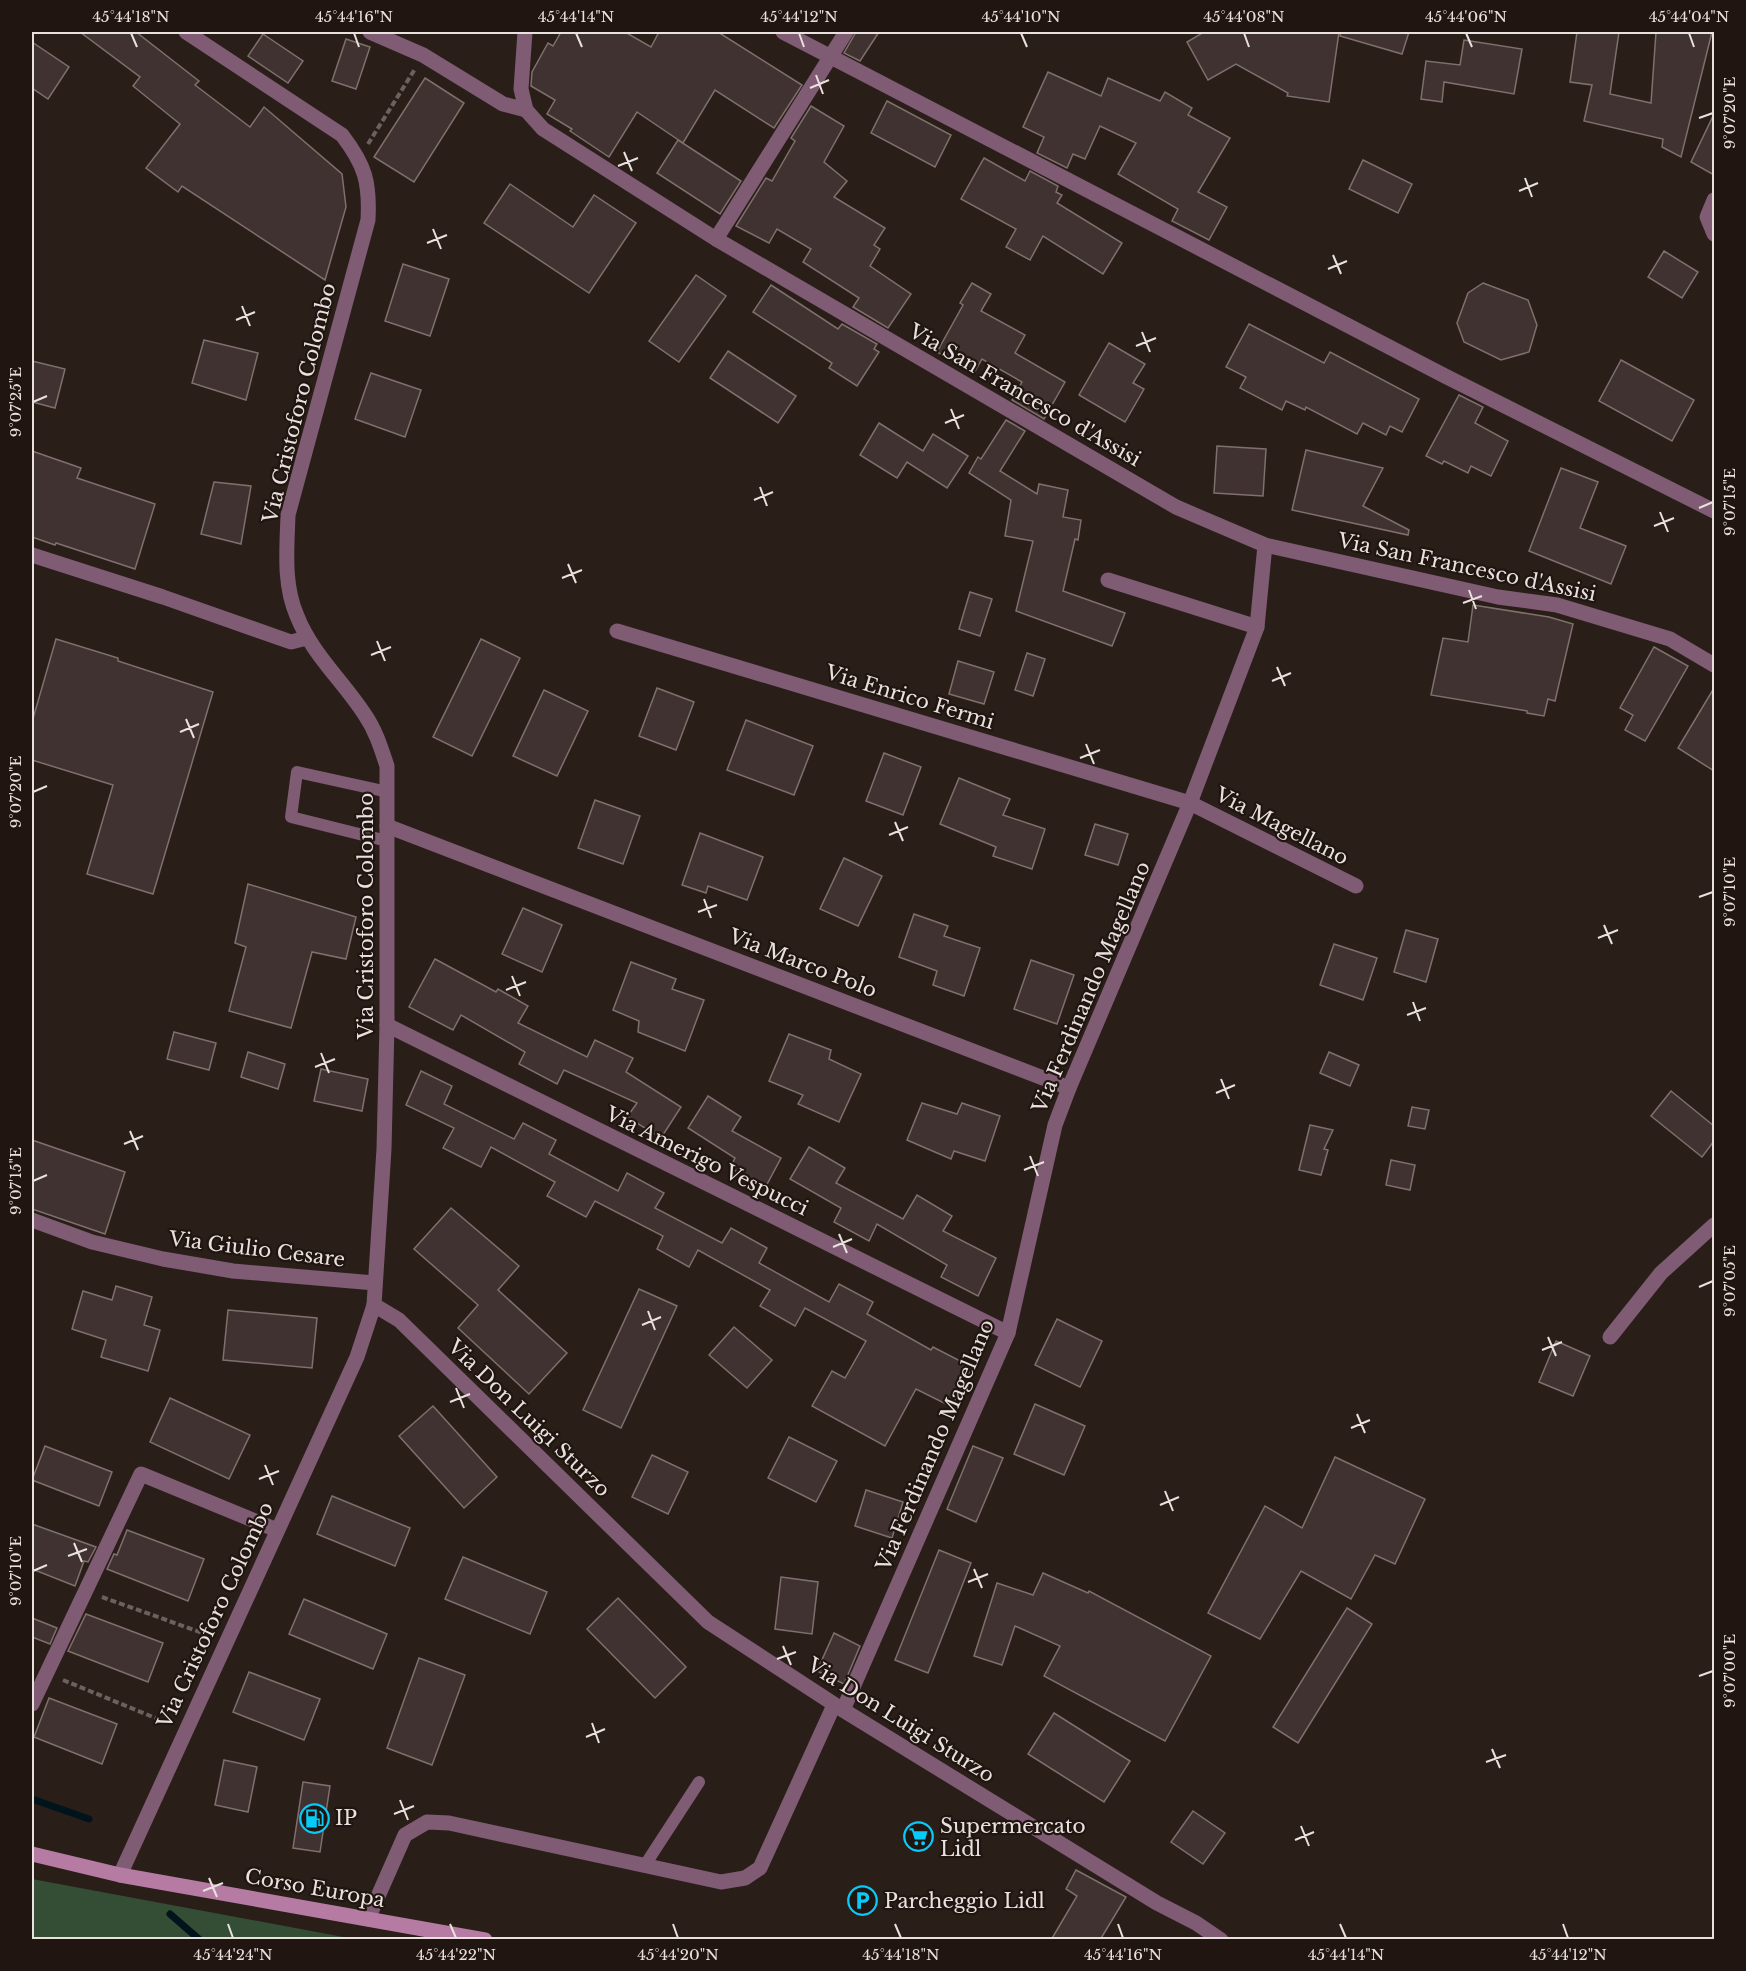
<svg xmlns="http://www.w3.org/2000/svg" width="1746" height="1971" font-family="'Libre Baskerville',serif">
  <style>
    .green { fill: #344e35 }
    .lines { fill: none; stroke-linecap: round; stroke-linejoin: round }
    .stream { stroke: #02141b; stroke-width: 7 }
    .building { fill: #403230; stroke: #7f706d; stroke-width: 1.5 }
    .path { stroke: #6c615d; stroke-width: 4; stroke-dasharray: 6 3; stroke-linecap: butt }
    .lane { stroke: #7f5b74; stroke-width: 12 }
    .street { stroke: #7f5b74; stroke-width: 15 }
    .secondary { stroke: #b57ba3; stroke-width: 15 }
    .ticks { fill: none; stroke: #e9e1de; stroke-width: 2 }
    .labels { text-anchor: middle; dominant-baseline: central; stroke-width: 4.5; stroke-linejoin: round; paint-order: stroke }
    .street-label { font-size: 20px; fill: #e9e1de; stroke: #201510 }
    .poi-label { font-size: 20px; fill: #e9e1de; stroke: #201510; text-anchor: start }
    .neatline { fill: none; stroke: #e9e1de; stroke-width: 2 }
    .ticks-label { font-size: 15px; text-anchor: middle; fill: #e9e1de }
  </style>
  <rect width="100%" height="100%" fill="#2a1e19"/>
  <path class="green" d="M32,1879L354,1939H32Z"/>
  <g class="lines">
    <g class="stream">
      <path d="M32,1799L89,1819"/>
      <path d="M170,1914L200,1940"/>
    </g>
  </g>
  <g class="building">
    <path d="M80,32H136L199,81L195,85L250,127L264,107L342,174L346,207L325,280L182,186L178,192L146,168L180,124L133,86L140,77Z"/>
    <path d="M561,32H625L651,47L659,32H718L802,85L774,128L715,90L683,143L637,112L609,157L570,131L572,129L547,114L555,100L531,86L532,72L548,43L553,46Z"/>
    <path d="M856,32H879L860,61L844,53Z"/>
    <path d="M1204,32H1339L1329,102L1287,96L1288,93L1236,64L1208,80L1187,42Z"/>
    <path d="M1341,32H1409L1402,54L1340,36Z"/>
    <path d="M1577,32H1619L1610,94L1651,103L1656,32H1712L1681,157L1662,147L1663,139L1584,121L1592,85L1570,82Z"/>
    <path d="M263,34L303,61L288,83L248,56Z"/>
    <path d="M346,39L370,47L356,89L332,81Z"/>
    <path d="M1464,40L1522,49L1514,94L1444,82L1442,102L1421,99L1426,61L1460,65Z"/>
    <path d="M32,42L69,67L48,99L32,88Z"/>
    <path d="M1048,72L1101,96L1108,78L1160,101L1165,92L1192,108L1188,115L1230,138L1198,192L1227,207L1209,240L1172,221L1178,209L1118,174L1136,143L1100,126L1085,159L1073,154L1067,168L1037,153L1044,137L1023,127Z"/>
    <path d="M425,78L464,103L414,182L374,157Z"/>
    <path d="M887,101L951,135L935,167L871,133Z"/>
    <path d="M811,106L844,126L824,162L847,181L834,197L885,228L874,245L880,249L870,266L911,294L888,328L853,307L859,298L803,262L811,249L777,229L769,243L736,226L766,178L772,181L795,141L791,138Z"/>
    <path d="M1714,114V175L1691,162Z"/>
    <path d="M678,140L741,181L720,214L657,173Z"/>
    <path d="M984,158L1025,181L1030,171L1058,186L1056,192L1062,195L1057,203L1122,243L1103,274L1043,236L1030,260L1006,247L1016,229L961,199Z"/>
    <path d="M1363,160L1412,184L1398,213L1349,189Z"/>
    <path d="M510,184L573,227L594,195L636,223L589,293L484,223Z"/>
    <path d="M1664,251L1698,272L1682,298L1648,277Z"/>
    <path d="M403,264L449,279L430,336L385,321Z"/>
    <path d="M696,275L726,296L679,362L649,341Z"/>
    <path d="M972,283L991,294L981,311L1025,335L1015,353L1065,382L1044,419L1012,400L1022,382L982,359L974,373L937,352L963,305L960,303Z"/>
    <path d="M1483,283L1528,300L1537,325L1529,352L1501,360L1464,342L1457,323L1468,293Z"/>
    <path d="M771,285L838,329L842,324L877,344L874,349L879,352L857,386L829,368L832,363L753,312Z"/>
    <path d="M1249,324L1324,363L1330,352L1419,399L1402,432L1390,426L1386,435L1363,423L1357,434L1306,407L1305,410L1286,401L1282,410L1240,388L1246,377L1226,367Z"/>
    <path d="M204,340L258,353L246,400L192,383Z"/>
    <path d="M1109,343L1145,364L1133,383L1144,389L1125,422L1079,395Z"/>
    <path d="M728,351L796,396L778,423L710,378Z"/>
    <path d="M1621,360L1694,400L1672,441L1599,401Z"/>
    <path d="M32,361L65,369L55,408L32,402Z"/>
    <path d="M371,373L421,390L405,437L355,419Z"/>
    <path d="M1459,395L1483,407L1475,423L1508,441L1491,476L1471,466L1468,473L1444,461L1442,464L1426,456Z"/>
    <path d="M1006,420L1025,431L1000,471L1037,494L1039,484L1068,490L1063,517L1081,520L1078,540L1075,539L1063,591L1125,613L1112,646L1016,611L1033,541L1005,536L1011,500L969,473L978,457L981,459Z"/>
    <path d="M879,423L923,451L933,434L968,456L947,488L907,462L897,478L860,455Z"/>
    <path d="M1217,446L1266,449L1263,496L1214,493Z"/>
    <path d="M1306,450L1383,468L1363,506L1409,530L1408,535L1292,510Z"/>
    <path d="M32,451L81,468L77,478L155,504L135,569L56,543L55,545L32,537Z"/>
    <path d="M1561,468L1598,482L1580,528L1626,546L1611,584L1529,551Z"/>
    <path d="M214,482L251,486L241,544L201,534Z"/>
    <path d="M970,592L992,599L980,636L959,629Z"/>
    <path d="M1473,605L1549,617L1573,624L1555,701L1548,699L1544,716L1527,713V711L1431,695L1443,638L1468,642Z"/>
    <path d="M56,639L118,658V661L213,692L153,894L87,874L113,785L32,760V722Z"/>
    <path d="M481,639L520,658L472,756L433,737Z"/>
    <path d="M1654,647L1688,666L1645,741L1625,730L1633,715L1620,708Z"/>
    <path d="M1027,653L1045,659L1033,696L1015,690Z"/>
    <path d="M958,661L994,672L984,704L949,694Z"/>
    <path d="M657,688L694,702L676,750L639,736Z"/>
    <path d="M1714,688V771L1678,748Z"/>
    <path d="M544,690L588,711L557,776L513,756Z"/>
    <path d="M746,720L813,746L794,795L727,770Z"/>
    <path d="M884,753L921,767L903,815L866,801Z"/>
    <path d="M959,778L1010,799L1003,815L1045,829L1032,869L993,856L996,847L940,824Z"/>
    <path d="M595,800L640,816L623,864L578,848Z"/>
    <path d="M1095,824L1128,834L1118,865L1085,855Z"/>
    <path d="M700,833L763,857L747,900L708,886L706,893L682,885Z"/>
    <path d="M844,858L882,876L858,926L820,909Z"/>
    <path d="M248,884L356,917L346,959L312,952L291,1028L229,1011L246,947L235,943Z"/>
    <path d="M523,908L562,925L542,972L502,954Z"/>
    <path d="M914,914L948,926L944,936L980,948L964,996L933,985L937,971L899,957Z"/>
    <path d="M1406,930L1438,939L1426,982L1394,972Z"/>
    <path d="M1334,944L1377,958L1363,1000L1320,985Z"/>
    <path d="M435,959L496,992L498,989L528,1006L518,1023L587,1057L595,1040L633,1058L626,1072L681,1107L661,1138L627,1117L637,1103L564,1070L557,1084L519,1064L525,1052L461,1015L453,1030L409,1007Z"/>
    <path d="M1031,960L1074,975L1057,1024L1014,1009Z"/>
    <path d="M631,962L676,979L672,989L704,1000L685,1051L638,1032L639,1021L613,1010Z"/>
    <path d="M174,1032L216,1043L209,1070L167,1059Z"/>
    <path d="M789,1034L831,1050L829,1059L861,1074L839,1122L798,1104L803,1095L769,1081Z"/>
    <path d="M248,1052L285,1064L278,1089L241,1077Z"/>
    <path d="M1329,1052L1359,1065L1350,1086L1320,1073Z"/>
    <path d="M321,1069L368,1079L362,1111L314,1101Z"/>
    <path d="M421,1071L452,1086L444,1104L514,1139L523,1123L556,1140L549,1154L618,1191L627,1173L664,1193L655,1208L722,1243L731,1228L767,1248L759,1263L829,1302L839,1284L873,1302L867,1314L931,1350L933,1347L972,1367L952,1407L916,1389L885,1446L812,1406L832,1371L845,1378L866,1341L805,1308L795,1326L760,1306L770,1290L698,1250L689,1267L657,1249L663,1236L595,1201L586,1217L547,1196L555,1182L491,1147L481,1167L443,1148L454,1128L406,1105Z"/>
    <path d="M1671,1091L1714,1126V1141L1702,1157L1651,1116Z"/>
    <path d="M708,1096L741,1117L732,1131L781,1158L765,1188L730,1168L735,1158L688,1128Z"/>
    <path d="M922,1103L957,1114L962,1103L1000,1116L985,1161L954,1151L951,1159L907,1140Z"/>
    <path d="M1412,1107L1429,1110L1425,1129L1408,1126Z"/>
    <path d="M1310,1125L1333,1130L1324,1149L1328,1150L1321,1175L1299,1170Z"/>
    <path d="M32,1140L125,1172L105,1234L32,1209Z"/>
    <path d="M809,1147L845,1168L836,1183L903,1219L917,1195L952,1216L943,1231L996,1258L978,1296L941,1277L947,1265L877,1224L869,1241L834,1222L841,1208L790,1179Z"/>
    <path d="M1391,1160L1415,1165L1410,1190L1386,1185Z"/>
    <path d="M451,1208L519,1266L498,1290L567,1353L529,1394L458,1328L478,1305L414,1249Z"/>
    <path d="M116,1286L152,1297L144,1325L160,1330L148,1371L101,1357L106,1340L72,1329L83,1291L112,1300Z"/>
    <path d="M639,1289L677,1306L621,1428L583,1410Z"/>
    <path d="M228,1310L317,1318L312,1368L223,1360Z"/>
    <path d="M1057,1319L1102,1341L1080,1387L1035,1365Z"/>
    <path d="M734,1327L772,1360L747,1388L709,1355Z"/>
    <path d="M1556,1341L1590,1356L1573,1396L1539,1382Z"/>
    <path d="M170,1398L250,1435L229,1479L150,1442Z"/>
    <path d="M1035,1404L1085,1426L1064,1475L1014,1454Z"/>
    <path d="M433,1406L497,1477L464,1508L399,1436Z"/>
    <path d="M789,1437L837,1461L816,1502L768,1478Z"/>
    <path d="M45,1446L112,1472L99,1506L32,1480Z"/>
    <path d="M973,1446L1003,1458L976,1522L947,1509Z"/>
    <path d="M652,1455L688,1472L668,1514L632,1497Z"/>
    <path d="M1335,1457L1425,1499L1395,1564L1375,1555L1351,1599L1301,1571L1260,1639L1208,1613L1265,1506L1302,1528Z"/>
    <path d="M866,1490L903,1502L892,1538L855,1526Z"/>
    <path d="M332,1496L410,1528L395,1566L317,1534Z"/>
    <path d="M32,1524L96,1547L88,1562L84,1561L75,1586L32,1569Z"/>
    <path d="M127,1530L204,1559L188,1601L107,1569L114,1554L117,1555Z"/>
    <path d="M939,1550L971,1563L928,1673L895,1660Z"/>
    <path d="M463,1557L547,1592L530,1634L445,1599Z"/>
    <path d="M1043,1573L1088,1593L1089,1591L1211,1656L1165,1741L1044,1676L1060,1646L1015,1626L1002,1665L974,1656L997,1583L1033,1595Z"/>
    <path d="M781,1577L818,1582L812,1634L775,1629Z"/>
    <path d="M618,1598L686,1667L655,1698L587,1629Z"/>
    <path d="M304,1599L387,1634L373,1669L289,1634Z"/>
    <path d="M1347,1608L1372,1624L1298,1743L1273,1727Z"/>
    <path d="M86,1614L163,1643L148,1682L68,1651Z"/>
    <path d="M32,1618L57,1628L50,1644L32,1637Z"/>
    <path d="M834,1633L860,1646L844,1684L817,1671Z"/>
    <path d="M419,1658L465,1675L432,1765L387,1748Z"/>
    <path d="M249,1672L320,1699L304,1740L233,1712Z"/>
    <path d="M49,1698L117,1724L102,1764L34,1737Z"/>
    <path d="M1054,1713L1130,1761L1104,1802L1028,1754Z"/>
    <path d="M224,1760L257,1767L248,1812L215,1805Z"/>
    <path d="M303,1782L330,1786L320,1852L293,1848Z"/>
    <path d="M1193,1811L1225,1833L1203,1864L1171,1842Z"/>
    <path d="M1076,1870L1126,1897L1100,1940H1051L1077,1896L1066,1889Z"/>
  </g>
  <g class="lines">
    <g class="path">
      <path d="M368,144L415,69"/>
      <path d="M102,1597L211,1636"/>
      <path d="M63,1680L170,1724"/>
    </g>
    <g class="lane">
      <path d="M387,841L291,817L297,772L388,792"/>
      <path d="M645,1865L699,1782"/>
    </g>
    <g class="street">
      <path d="M370,32L423,55L503,104L526,110L543,129L716,239L1176,507L1265,545L1498,597L1557,605L1670,639L1714,665"/>
      <path d="M525,32L521,89L526,110"/>
      <path d="M783,32L1445,376L1714,511"/>
      <path d="M1714,200L1707,217L1714,234"/>
      <path d="M716,239L846,32"/>
      <path d="M32,555L163,597L291,642L307,638"/>
      <path d="M1108,580L1257,627"/>
      <path d="M617,631L1190,803L1356,886"/>
      <path d="M387,826L1069,1088"/>
      <path d="M387,1025L1008,1333"/>
      <path d="M32,1220L92,1242L163,1259L233,1271L375,1283"/>
      <path d="M374,1305L399,1320L708,1622L843,1710L1157,1903L1196,1923L1221,1940"/>
      <path d="M1610,1337L1661,1273L1714,1225"/>
      <path d="M32,1704L141,1474L277,1530"/>
      <path d="M843,1710L1008,1333L1055,1125L1069,1088L1190,803L1257,627L1265,545"/>
      <path d="M120,1875L357,1357L374,1305L384,1149L387,1025V766C381,748 376,731 365,715C343,681 312,654 297,616C283,584 287,548 288,515L368,220C370,182 365,165 342,135L186,32"/>
      <path d="M368,1919L405,1835L427,1822L449,1823L721,1882L745,1878L760,1868L834,1705"/>
    </g>
    <path class="secondary" d="M32,1854L120,1875L485,1940"/>
  </g>
  <path class="ticks" d="M131,33L137,47M354,33L359,47M576,33L582,47M799,33L804,47M1021,33L1027,47M1244,33L1249,47M1466,33L1472,47M1689,33L1694,47M816,75L823,94M810,88L829,80M1699,118L1713,113M624,152L632,171M618,166L638,158M1525,178L1532,197M1519,191L1538,183M433,229L441,249M427,243L447,235M1333,255L1341,274M1328,269L1347,261M242,306L250,326M236,320L255,312M1142,332L1150,352M1136,346L1156,338M33,402L47,396M951,409L959,429M945,423L964,415M760,487L767,506M754,500L773,492M1699,508L1713,502M1660,512L1668,532M1654,526L1674,518M568,564L576,583M562,578L582,570M1469,590L1476,609M1463,603L1482,596M377,641L385,661M371,655L391,647M1277,667L1285,686M1272,681L1291,673M186,719L194,738M180,732L199,724M1086,744L1094,764M1080,758L1100,750M33,792L47,786M895,822L903,841M889,835L908,827M1699,897L1713,892M704,899L711,918M698,912L717,905M1604,925L1612,944M1598,938L1618,930M512,976L520,996M506,990L526,982M1413,1002L1420,1021M1407,1015L1426,1008M321,1053L329,1073M315,1067L335,1059M1221,1079L1229,1099M1216,1093L1235,1085M130,1131L138,1150M124,1144L143,1136M1030,1156L1038,1176M1024,1170L1044,1162M33,1181L47,1175M839,1234L847,1253M833,1247L852,1239M1699,1287L1713,1281M648,1311L655,1330M642,1325L661,1317M1548,1337L1556,1356M1542,1350L1562,1342M456,1388L464,1408M450,1402L470,1394M1357,1414L1365,1433M1351,1428L1370,1420M265,1465L273,1485M259,1479L279,1471M1165,1491L1173,1511M1160,1505L1179,1497M74,1543L82,1562M68,1556L87,1549M974,1569L982,1588M33,1571L47,1565M968,1582L988,1574M783,1646L791,1665M777,1659L796,1652M1699,1676L1713,1671M592,1723L599,1743M586,1737L605,1729M1492,1749L1500,1768M1486,1762L1506,1755M400,1800L408,1820M394,1814L414,1806M1301,1826L1309,1846M1295,1840L1314,1832M209,1878L217,1897M203,1891L223,1883M228,1924L233,1938M450,1924L456,1938M673,1924L678,1938M895,1924L901,1938M1118,1924L1123,1938M1340,1924L1346,1938M1563,1924L1568,1938"/>
  <defs>
    <symbol id="fuel-ring" viewBox="-11 -11 22 22"><circle r="9.5" fill="#201510" stroke="#06cbf9" stroke-width="1.5"/><path d="M-5.5-6h7V0h2V4h1.3V-2.5L3-4.5l.8-.8L6-3V5H2.5V1h-1V6h-7ZM-4.2-4.7v3.2H.2V-4.7Z" fill="#06cbf9"/></symbol>
    <symbol id="supermarket-ring" viewBox="-11 -11 22 22"><circle r="9.5" fill="#201510" stroke="#06cbf9" stroke-width="1.5"/><path d="M-6-5.5h2.5l.6 2H6L4.5 2H-2.5L-4.4-4H-6ZM-1.5 3.2a1.3 1.3 0 1 0 .1 0ZM3 3.2a1.3 1.3 0 1 0 .1 0Z" fill="#06cbf9"/></symbol>
    <symbol id="parking-ring" viewBox="-11 -11 22 22"><circle r="9.5" fill="#201510" stroke="#06cbf9" stroke-width="1.5"/><path d="M-3.5-5.5H1a3.5 3.5 0 0 1 0 7H-1V5.5H-3.5ZM-1-3.4V-.6H.8a1.4 1.4 0 0 0 0-2.8Z" fill="#06cbf9"/></symbol>
  </defs>
  <g fill-rule="evenodd">
    <use href="#fuel-ring" x="298" y="1802" width="33" height="33"/>
    <use href="#supermarket-ring" x="902" y="1820" width="33" height="33"/>
    <use href="#parking-ring" x="846" y="1884" width="33" height="33"/>
  </g>
  <g class="labels">
    <g class="street-label">
      <text transform="translate(1025 395) rotate(30)">Via San Francesco d'Assisi</text>
      <text transform="translate(299 403) rotate(-76)">Via Cristoforo Colombo</text>
      <text transform="translate(1467 567) rotate(12)">Via San Francesco d'Assisi</text>
      <text transform="translate(910 697) rotate(17)">Via Enrico Fermi</text>
      <text transform="translate(1282 826) rotate(27)">Via Magellano</text>
      <text transform="translate(366 916) rotate(-90)">Via Cristoforo Colombo</text>
      <text transform="translate(803 963) rotate(21)">Via Marco Polo</text>
      <text transform="translate(1091 987) rotate(-67)">Via Ferdinando Magellano</text>
      <text transform="translate(707 1161) rotate(26)">Via Amerigo Vespucci</text>
      <text transform="translate(257 1249) rotate(7)">Via Giulio Cesare</text>
      <text transform="translate(529 1418) rotate(44)">Via Don Luigi Sturzo</text>
      <text transform="translate(935 1445) rotate(-67)">Via Ferdinando Magellano</text>
      <text transform="translate(215 1615) rotate(-65)">Via Cristoforo Colombo</text>
      <text transform="translate(901 1720) rotate(32)">Via Don Luigi Sturzo</text>
      <text transform="translate(315 1888) rotate(10)">Corso Europa</text>
    </g>
    <g class="poi-label">
      <text x="335" y="1818">IP</text>
      <text x="940" y="1826">Supermercato<tspan x="940" dy="23">Lidl</tspan></text>
      <text x="884" y="1901">Parcheggio Lidl</text>
    </g>
  </g>
  <rect width="1746" height="1971" fill="none" stroke="#201510" stroke-width="66"/>
  <rect x="33" y="33" width="1680" height="1905" class="neatline"/>
  <g class="ticks-label">
    <text x="131" y="22">45°44'18"N</text>
    <text x="354" y="22">45°44'16"N</text>
    <text x="576" y="22">45°44'14"N</text>
    <text x="799" y="22">45°44'12"N</text>
    <text x="1021" y="22">45°44'10"N</text>
    <text x="1244" y="22">45°44'08"N</text>
    <text x="1466" y="22">45°44'06"N</text>
    <text x="1689" y="22">45°44'04"N</text>
    <text transform="translate(1730 113) rotate(-90)" y="5">9°07'20"E</text>
    <text transform="translate(16 402) rotate(-90)" y="5">9°07'25"E</text>
    <text transform="translate(1730 502) rotate(-90)" y="5">9°07'15"E</text>
    <text transform="translate(16 792) rotate(-90)" y="5">9°07'20"E</text>
    <text transform="translate(1730 892) rotate(-90)" y="5">9°07'10"E</text>
    <text transform="translate(16 1181) rotate(-90)" y="5">9°07'15"E</text>
    <text transform="translate(1730 1281) rotate(-90)" y="5">9°07'05"E</text>
    <text transform="translate(16 1571) rotate(-90)" y="5">9°07'10"E</text>
    <text transform="translate(1730 1671) rotate(-90)" y="5">9°07'00"E</text>
    <text x="233" y="1960">45°44'24"N</text>
    <text x="456" y="1960">45°44'22"N</text>
    <text x="678" y="1960">45°44'20"N</text>
    <text x="901" y="1960">45°44'18"N</text>
    <text x="1123" y="1960">45°44'16"N</text>
    <text x="1346" y="1960">45°44'14"N</text>
    <text x="1568" y="1960">45°44'12"N</text>
  </g>
</svg>
